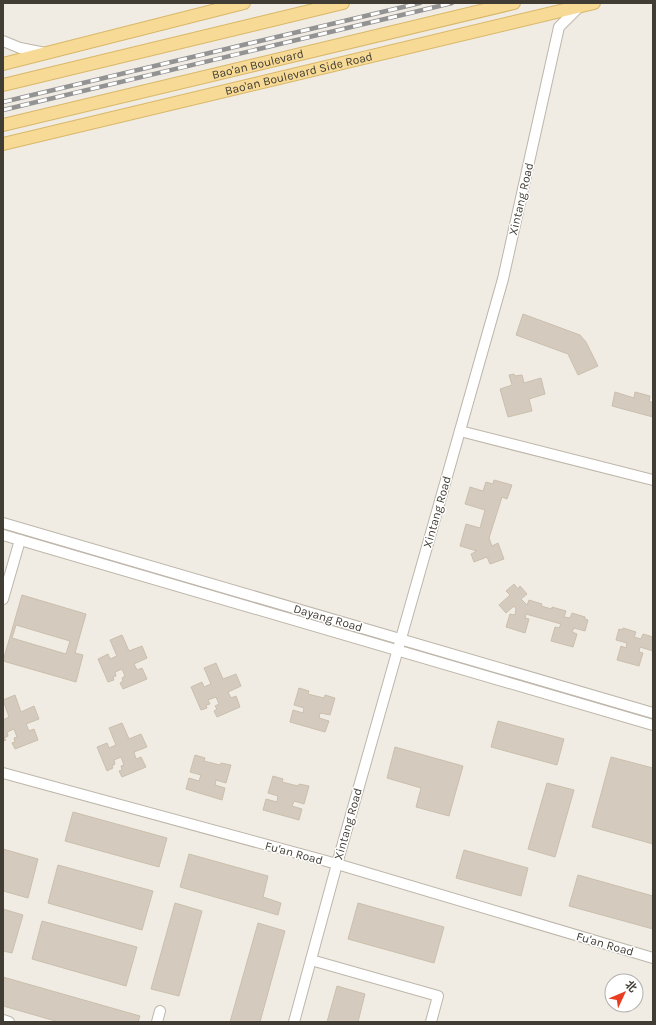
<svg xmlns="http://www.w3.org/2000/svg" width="656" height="1025" font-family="Karla,'Noto Sans SC',sans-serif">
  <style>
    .building { fill: #d4cabd; stroke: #cbbfad; fill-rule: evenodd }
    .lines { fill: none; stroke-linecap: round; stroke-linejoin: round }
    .minor-casing { stroke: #beb6aa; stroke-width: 12 }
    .major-casing { stroke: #d9b768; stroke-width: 14 }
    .minor { stroke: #fff; stroke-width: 10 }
    .major { stroke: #f6da96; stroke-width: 12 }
    .rail-casing { stroke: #939393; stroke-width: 4.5 }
    .rail { stroke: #fff; stroke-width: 3; stroke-dasharray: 9; stroke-linecap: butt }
    .labels { text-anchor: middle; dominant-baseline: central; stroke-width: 3; stroke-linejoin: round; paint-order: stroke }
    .street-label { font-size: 12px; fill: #413c34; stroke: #fff }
  </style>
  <rect width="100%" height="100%" fill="#f0ece3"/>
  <g class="building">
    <path d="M523,314L580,335L586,342L598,366L578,375L568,354L516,335Z"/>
    <path d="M514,374L515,376L522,375L524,383L541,378L545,394L529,399L532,411L508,417L500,389L512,385L509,375Z"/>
    <path d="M615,392L634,398L635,392L650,396L649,401L653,403V417L612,406Z"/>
    <path d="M494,480L512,485L507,499L502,497L489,538L492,546L498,543L504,559L490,564L487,557L474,562L471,554L477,551L460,546L466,524L480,528L485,510L465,504L470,487L483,491L486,482L493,484Z"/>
    <path d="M514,584L518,589L520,586L527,594L521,599L527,605L529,600L542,604L541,606L552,609V607L566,611L564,617L570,618L572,613L585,617V619L588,620L585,631L574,628L572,632L577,634L573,647L551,641L555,627L559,628L561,624L526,614L525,618L529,619L525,633L506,627L510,614L515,615L516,609L514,606L506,613L499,605L510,595L506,591Z"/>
    <path d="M22,595L86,614L75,653L83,655L76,682L3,661ZM16,625L70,641L66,654L12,638Z"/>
    <path d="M623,628L636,632L634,637L641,639L643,634L653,637V651L640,647L639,652L643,653L639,666L617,660L621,646L626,648L627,643L616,640L619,629L622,630Z"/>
    <path d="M122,635L129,651L142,646L147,658L134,664L137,670L142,668L147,679L123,689L120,683L123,681L122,678L125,676L122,669L115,672L116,676L113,677L114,680L108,682L98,659L108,654L110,659L117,656L110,640Z"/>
    <path d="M216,663L223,679L236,674L241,686L228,692L231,698L236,696L240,707L217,717L214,711L217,709L215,706L219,704L216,697L208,700L210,704L206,705L207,708L201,710L191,687L202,682L204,687L211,684L204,668Z"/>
    <path d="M299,688L309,691L308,694L324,698L325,695L335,698L330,715L320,713L319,718L329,721L325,732L290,722L293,710L303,713L304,708L294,705Z"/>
    <path d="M15,695L21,712L34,706L39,719L26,724L29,731L34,729L38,740L15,749L12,743L15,742L14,738L17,737L14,729L7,732L8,736L4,738L6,740L3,741V720L9,717L3,700Z"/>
    <path d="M498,721L564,739L557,765L491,747Z"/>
    <path d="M122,723L129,739L141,734L147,747L134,752L136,759L141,757L146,767L122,777L119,771L122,770L121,766L124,765L121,757L114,760L115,764L112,766L113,768L107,771L97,747L107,743L109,748L116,745L109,728Z"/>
    <path d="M395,747L463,766L449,816L416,807L421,788L387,778Z"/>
    <path d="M195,755L205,758L204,761L220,765L221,763L231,765L226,783L216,780L215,785L225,788L222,800L186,789L189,778L199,781L201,775L190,772Z"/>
    <path d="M611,757L653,768V844L592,827Z"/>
    <path d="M273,776L283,779L282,782L298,786L299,784L309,786L304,804L294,801L292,806L302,809L299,820L263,810L266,799L277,802L278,796L268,793Z"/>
    <path d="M547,783L574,790L555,857L528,849Z"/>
    <path d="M73,812L167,838L159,867L65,841Z"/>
    <path d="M3,849L38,859L28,898L3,891Z"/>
    <path d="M464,850L528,868L521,896L456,878Z"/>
    <path d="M189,854L268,876L263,897L281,903L278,915L180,887Z"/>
    <path d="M58,865L153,891L142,930L48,903Z"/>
    <path d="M578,875L653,896V929L569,906Z"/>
    <path d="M175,903L202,911L179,996L151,989Z"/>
    <path d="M358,903L444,927L434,963L348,939Z"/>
    <path d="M3,909L23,915L12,953L3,951Z"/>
    <path d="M42,921L137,947L126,986L32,959Z"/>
    <path d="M258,923L285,931L260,1022H230Z"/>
    <path d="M3,977L140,1016L138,1022H59L3,1006Z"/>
    <path d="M337,986L365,994L358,1022H327Z"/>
  </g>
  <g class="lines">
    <defs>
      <g id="minor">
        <path d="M3,41L20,48L45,53"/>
        <path d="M460,431L653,480"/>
        <path d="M3,523L653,713"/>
        <path d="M3,535L653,725"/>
        <path d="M3,599L20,540"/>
        <path d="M3,773L337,864L653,958"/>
        <path d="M311,960L438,996L431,1022"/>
        <path d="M3,1020L9,1022"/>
        <path d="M157,1022L160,1011"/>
        <path d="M294,1022L337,864L503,279L559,27L580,6"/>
      </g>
      <g id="major">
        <path d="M3,64L244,3"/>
        <path d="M3,85L343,3"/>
        <path id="s1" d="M3,125L514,3"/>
        <path id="s2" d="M3,144L594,3"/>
      </g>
    </defs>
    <use href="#minor" class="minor-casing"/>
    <use href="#major" class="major-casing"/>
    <use href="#minor" class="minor"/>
    <use href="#major" class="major"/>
    <defs>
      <g id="rail">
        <path d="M3,102L420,3"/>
        <path d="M3,110L452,3"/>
      </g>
    </defs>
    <use href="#rail" class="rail-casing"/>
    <use href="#rail" class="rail"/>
  </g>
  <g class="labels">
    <g class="street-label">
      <text stroke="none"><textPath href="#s1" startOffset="262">Bao'an Boulevard</textPath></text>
      <text stroke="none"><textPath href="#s2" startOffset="304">Bao'an Boulevard Side Road</textPath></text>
      <text transform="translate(521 199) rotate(-77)">Xintang Road</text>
      <text transform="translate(437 512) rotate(-74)">Xintang Road</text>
      <text transform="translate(328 618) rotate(16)">Dayang Road</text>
      <text transform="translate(348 824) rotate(-74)">Xintang Road</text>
      <text transform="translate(294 853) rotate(15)">Fu'an Road</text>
      <text transform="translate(605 944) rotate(16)">Fu'an Road</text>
    </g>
  </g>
  <rect width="656" height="1025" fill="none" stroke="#413c34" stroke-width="8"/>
  <g transform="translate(624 993) rotate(46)"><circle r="19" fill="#ffffff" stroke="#b3b1ae"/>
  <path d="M0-3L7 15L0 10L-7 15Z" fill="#e93e21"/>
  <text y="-6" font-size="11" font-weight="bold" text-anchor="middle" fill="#413c34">北</text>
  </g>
</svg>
